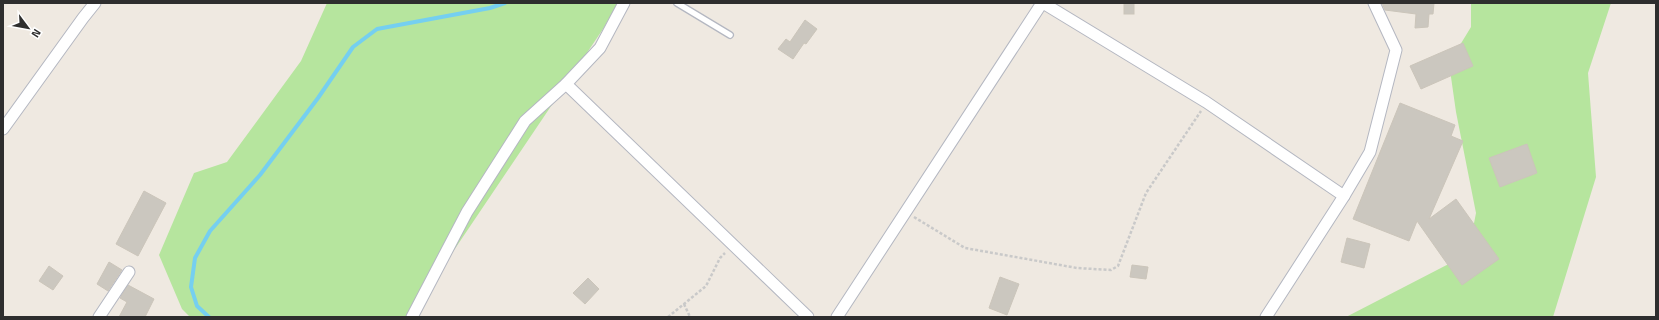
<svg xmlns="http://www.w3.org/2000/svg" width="1659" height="320" font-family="'Titillium Web',sans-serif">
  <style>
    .green { fill: #b6e59e }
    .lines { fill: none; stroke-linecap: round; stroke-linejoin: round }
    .stream { stroke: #75cff0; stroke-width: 4 }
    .building { fill: #cbc7bf; stroke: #cbc5ba }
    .service-casing { stroke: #b4b7c1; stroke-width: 8 }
    .minor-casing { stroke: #b4b7c1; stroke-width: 13 }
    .path { stroke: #c9c9c9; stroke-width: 2.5; stroke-dasharray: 3 2; stroke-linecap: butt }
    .service { stroke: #fff; stroke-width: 5.5 }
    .minor { stroke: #fff; stroke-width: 11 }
  </style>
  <rect width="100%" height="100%" fill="#efe9e1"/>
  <g class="green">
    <path d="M327,3H618L603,29L409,317H190L182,309L159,255L194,173L227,162L301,61Z"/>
    <path d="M1471,3H1611L1588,73L1596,177L1553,317H1346L1468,254L1476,213L1456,112L1449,63L1471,27Z"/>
  </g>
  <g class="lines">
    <path class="stream" d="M209,317L197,306L191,287L195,258L210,231L260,175L318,98L353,47L377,29L490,8L505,3"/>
  </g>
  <g class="building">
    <rect x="1124" y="3" width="10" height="11"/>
    <path d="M1382,3H1434L1433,14H1429L1428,27L1415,28L1416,14L1385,10Z"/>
    <path d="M805,20L817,29L806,44L804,43L793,59L778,49L786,39L790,42Z"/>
    <path d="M1463,43L1473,66L1421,89L1410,66Z"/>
    <path d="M1400,103L1455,125L1451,136L1463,141L1429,219L1456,199L1499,259L1462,285L1417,221L1409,241L1353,219Z"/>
    <path d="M1527,144L1537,173L1500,187L1489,158Z"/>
    <path d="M144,191L166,203L138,256L116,244Z"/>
    <path d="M1347,238L1370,244L1364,268L1341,262Z"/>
    <path d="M109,262L122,270L108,291L97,284Z"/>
    <path d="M1132,265L1148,267L1146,279L1130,277Z"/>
    <path d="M49,266L63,276L53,290L39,281Z"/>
    <path d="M1000,277L1019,284L1007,315L989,308Z"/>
    <path d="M588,278L599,289L585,304L573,293Z"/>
    <path d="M128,285L154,299L145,317H119L127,302L120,298Z"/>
  </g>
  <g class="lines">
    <defs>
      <path id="service" d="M677,3L730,35"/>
      <g id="minor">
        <path d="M1043,3L1206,102L1344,196"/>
        <path d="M566,84L808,317"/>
        <path d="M3,129L83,18L95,3"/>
        <path d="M99,317L129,272"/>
        <path d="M412,317L467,212L525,121L566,84L600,48L624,3"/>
        <path d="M837,317L1042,3"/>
        <path d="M1266,317L1344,196L1370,152L1396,50L1374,3"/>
      </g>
    </defs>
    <use href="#service" class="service-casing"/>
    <use href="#minor" class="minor-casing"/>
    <g class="path">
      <path d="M914,217L965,248L1077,268L1111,270L1118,266L1146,193L1201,111"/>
      <path d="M684,304L690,317"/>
      <path d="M668,317L706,286L720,258L725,253"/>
    </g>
    <use href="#service" class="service"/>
    <use href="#minor" class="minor"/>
  </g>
  <rect width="1659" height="320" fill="none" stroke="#2e2e2e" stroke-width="8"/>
  <g transform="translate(28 28) rotate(122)" stroke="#ffffff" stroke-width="3" paint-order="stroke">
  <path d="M0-3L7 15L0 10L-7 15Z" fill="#2e2e2e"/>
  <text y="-6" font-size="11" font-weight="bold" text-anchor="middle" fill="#2e2e2e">N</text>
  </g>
</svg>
